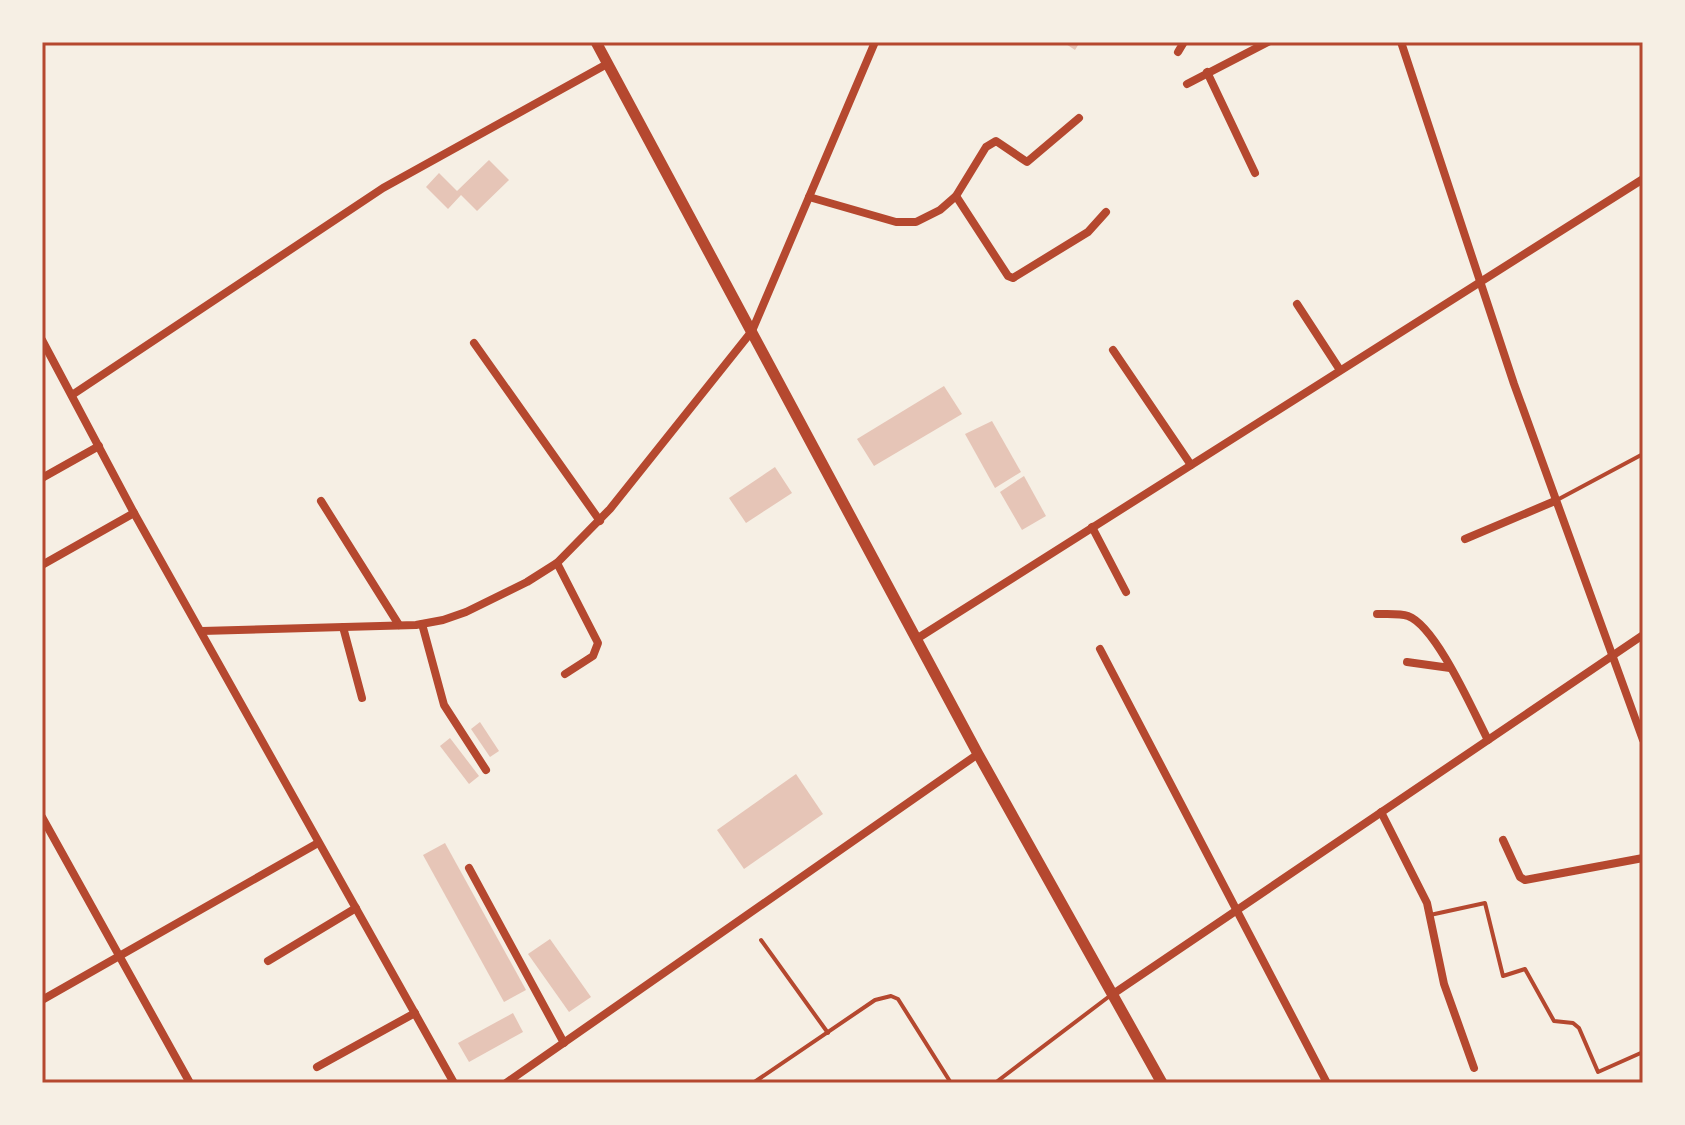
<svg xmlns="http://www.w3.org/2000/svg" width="1685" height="1125" font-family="Cabin,sans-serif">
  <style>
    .building { fill: #e6c5b7 }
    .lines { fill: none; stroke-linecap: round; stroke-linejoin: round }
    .service { stroke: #b5482f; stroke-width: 4 }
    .minor { stroke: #b5482f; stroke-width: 8 }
    .tertiary { stroke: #b5482f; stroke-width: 11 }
    .neatline { fill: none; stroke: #b5482f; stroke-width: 3 }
  </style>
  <rect width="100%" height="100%" fill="#f6efe4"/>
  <g class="building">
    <path d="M1063,42H1080L1075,50Z"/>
    <path d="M489,160L509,180L477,211L461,195L448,209L426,187L439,173L457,191Z"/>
    <path d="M944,386L962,414L874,466L857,439Z"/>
    <path d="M992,421L1021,472L995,488L965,434Z"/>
    <path d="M775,467L792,493L746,523L729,498Z"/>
    <path d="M1024,476L1046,516L1022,530L1000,492Z"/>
    <path d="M480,722L499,751L490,757L471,729Z"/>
    <path d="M450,738L479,776L469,784L440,746Z"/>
    <path d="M796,774L823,814L744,869L717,830Z"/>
    <path d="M445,843L526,990L504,1002L423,855Z"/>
    <path d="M550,939L591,997L569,1012L528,954Z"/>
    <path d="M513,1013L523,1032L469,1062L458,1043Z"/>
  </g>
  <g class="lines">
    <g class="service">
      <path d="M1557,500L1643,454"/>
      <path d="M1430,915L1485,903L1503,976L1525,969L1554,1021L1573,1023L1579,1028L1598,1072L1643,1052"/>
      <path d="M761,940L828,1033"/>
      <path d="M753,1083L875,1000L891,996L898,999L951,1083"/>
      <path d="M995,1083L1111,995"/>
    </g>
    <g class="minor">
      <path d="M1401,42L1514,384L1643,740"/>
      <path d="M1178,52L1184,42"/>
      <path d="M1207,72L1255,173"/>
      <path d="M1187,84L1268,42"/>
      <path d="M956,196L1008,276L1013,278L1088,232L1106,212"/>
      <path d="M809,197L896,222H916L940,210L956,196L986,147L996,141L1027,162L1079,118"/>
      <path d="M1297,304L1340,370"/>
      <path d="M42,340L134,513L454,1083"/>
      <path d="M474,343L600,521"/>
      <path d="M1113,350L1191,465"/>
      <path d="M72,395L383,188L607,64"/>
      <path d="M42,478L99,446"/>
      <path d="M321,501L399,625"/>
      <path d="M1092,527L1126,592"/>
      <path d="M1465,539L1555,501"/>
      <path d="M557,563L598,643L593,656L565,674"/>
      <path d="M42,565L134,513"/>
      <path d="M1377,614C1386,614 1400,613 1408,616C1436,626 1473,711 1488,740"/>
      <path d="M422,624L444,705L486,770"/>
      <path d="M343,627L362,698"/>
      <path d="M202,631L416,625L443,620L466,612L527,582L557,563L610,509L752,331L875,42"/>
      <path d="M918,638L1643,179"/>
      <path d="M1100,649L1327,1083"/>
      <path d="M1407,662L1450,668"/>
      <path d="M1381,812L1427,903L1444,984L1474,1068"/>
      <path d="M42,817L190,1083"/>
      <path d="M1503,840L1520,877L1525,880L1643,858"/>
      <path d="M469,868L564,1043"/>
      <path d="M268,961L356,908"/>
      <path d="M1113,994L1643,635"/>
      <path d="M42,1000L318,843"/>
      <path d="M317,1067L415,1013"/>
      <path d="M506,1083L978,754"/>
    </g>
    <path class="tertiary" d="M596,42L978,754L1162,1083"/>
  </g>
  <rect width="1685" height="1125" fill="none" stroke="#f6efe4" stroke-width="88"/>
  <rect x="44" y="44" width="1597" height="1037" class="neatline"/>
</svg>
